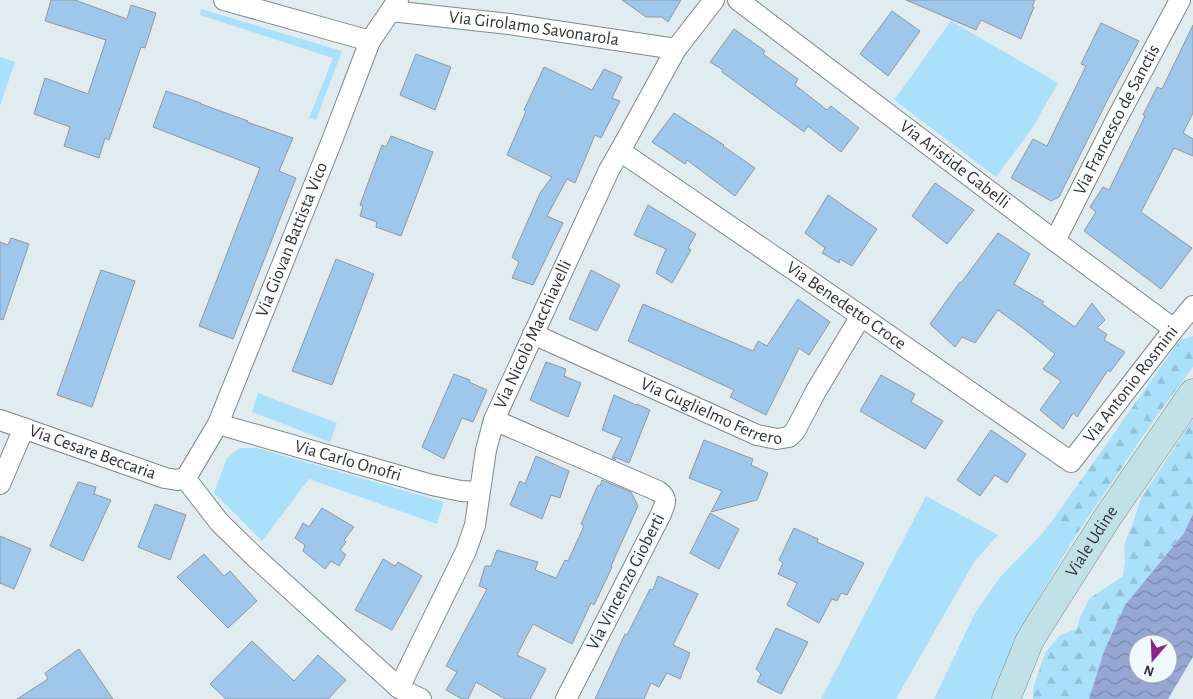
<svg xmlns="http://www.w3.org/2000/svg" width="1193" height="699" font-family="'Alegreya Sans',sans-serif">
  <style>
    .green { fill: #aae0f9 }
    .forest { fill: url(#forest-firs) }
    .water { fill: url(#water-waves); fill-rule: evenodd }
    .building { fill: #9fc6eb; stroke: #91989f }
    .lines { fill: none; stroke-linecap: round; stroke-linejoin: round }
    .street-casing { stroke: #7e888c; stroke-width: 22 }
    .secondary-casing { stroke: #7e888c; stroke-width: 29 }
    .street { stroke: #fff; stroke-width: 20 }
    .secondary { stroke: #c0e1e5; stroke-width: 28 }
    .labels { text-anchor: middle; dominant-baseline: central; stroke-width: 4; stroke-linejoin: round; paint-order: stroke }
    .street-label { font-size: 18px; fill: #303436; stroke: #eff9fe }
  </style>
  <defs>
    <pattern id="forest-firs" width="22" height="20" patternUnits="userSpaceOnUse" patternTransform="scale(1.25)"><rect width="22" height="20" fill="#aae0f9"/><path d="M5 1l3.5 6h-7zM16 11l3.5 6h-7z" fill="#93c1d6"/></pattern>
    <pattern id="water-waves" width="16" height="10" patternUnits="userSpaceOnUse" patternTransform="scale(1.25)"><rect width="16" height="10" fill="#96a7d3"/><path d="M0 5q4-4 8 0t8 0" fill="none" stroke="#7b89ac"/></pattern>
  </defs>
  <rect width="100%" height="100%" fill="#e1ecf1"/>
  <g class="green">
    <path d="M201,9L342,51L316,120L309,118L333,58L200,15Z"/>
    <path d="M951,21L1058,83L1031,130L996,177L894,100Z"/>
    <path d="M0,57L15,62L0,106Z"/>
    <path d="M258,393L337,423L330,442L252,412Z"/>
    <path d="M240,448H257L444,502L437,524L309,479L262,541L214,493L227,458Z"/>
    <path d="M926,496L998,535L974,562L896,699H821Z"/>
    <path d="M1052,521L1072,524L1076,535L1031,611L991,699H934L975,613L1001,576L1041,535Z"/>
  </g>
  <g class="forest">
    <path d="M1193,336V367L1156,417L1076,535L1072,524L1052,521L1180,340Z"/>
    <path d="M1193,420V514L1184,533L1125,605L1104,651L1089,699H1033V688L1045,653L1060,635L1077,629L1080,617L1090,598L1123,576L1125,561L1124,545L1133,523L1141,498Z"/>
  </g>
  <path class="water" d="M1193,514V657L1168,699H1089L1104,651L1125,605L1184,533ZM1138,644H1168V674H1138Z"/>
  <g class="building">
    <path d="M51,0H75L127,19L131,5L156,13L145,48L141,47L109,140L105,138L99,158L64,146L70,127L34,114L45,78L88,94L106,40L45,21Z"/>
    <path d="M622,0H681L668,22L662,17H646Z"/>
    <path d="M906,0H1035L1032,7H1034L1021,39L981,20L976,30Z"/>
    <path d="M892,11L920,31L888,76L860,54Z"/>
    <path d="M1101,23L1139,41L1110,95L1059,197L1051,201L1011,178L1033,139L1047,146L1086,66L1081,64Z"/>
    <path d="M1193,25V113L1183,133L1193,139V156L1174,148L1141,212L1192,248L1161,289L1084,231L1096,212L1090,207L1103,187L1109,190L1145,116L1143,115L1157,87L1162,89Z"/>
    <path d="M734,29L765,51L763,54L798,79L795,85L827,110L831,106L859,128L841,152L808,126L804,132L722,72L723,70L710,62Z"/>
    <path d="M416,54L451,67L435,110L400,95Z"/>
    <path d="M544,67L592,90L604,69L622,77L612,98L620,101L601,138L595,135L575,183L567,179L547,216L563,223L533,285L512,278L519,262L512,257L540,193L552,177L507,155L526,111L524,110Z"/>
    <path d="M166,91L201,103V104L248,121L247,122L293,138L279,171L296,178L233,339L199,326L260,168L153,127Z"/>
    <path d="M674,113L724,145L723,146L755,168L735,196L687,160L685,164L652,142Z"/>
    <path d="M391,136L433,152L401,236L376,227L377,222L360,216L363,206L360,205L382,145L386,147Z"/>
    <path d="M935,183L974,210L947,244L912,216Z"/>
    <path d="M828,195L877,229L852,266L840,259L839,263L822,253L825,248L805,233Z"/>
    <path d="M648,205L696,234L688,248L691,250L672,283L656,273L666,249L634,235Z"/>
    <path d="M998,233L1030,254L1014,284L1044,302L1042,304L1075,327L1092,303L1105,320L1097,328L1107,334L1104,340L1125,352L1110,372L1108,370L1077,417L1073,413L1063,429L1040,410L1061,381L1043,369L1055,354L1024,329L998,310L975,343L962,337L955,347L930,324L960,282L961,283Z"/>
    <path d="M11,238L29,244L3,320L0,319V242L8,245Z"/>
    <path d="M336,259L374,274L332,385L292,371Z"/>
    <path d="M101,270L135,281L92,407L57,395Z"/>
    <path d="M591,270L620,285L597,331L569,319Z"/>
    <path d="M798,299L830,322L809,355L799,348L766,415L730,397L734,390L628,341L643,304L753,351L758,341L767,346Z"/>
    <path d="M546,362L566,369L564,376L581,383L568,417L530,400Z"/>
    <path d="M454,374L470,380L469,382L487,390L473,422L462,418L444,459L422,447Z"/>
    <path d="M881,375L915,394L911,402L943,421L925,449L860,411Z"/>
    <path d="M614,395L636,405L637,404L650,410L629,463L614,457L616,460L612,458L622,438L602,430Z"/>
    <path d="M991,430L1026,454L1007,483L995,475L980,496L957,480Z"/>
    <path d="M704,440L753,459L751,465L768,473L757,500L711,512L722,491L689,478Z"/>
    <path d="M536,456L569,471L560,498L551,495L542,519L510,505L520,481L525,484Z"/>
    <path d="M602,480L631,492L638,506L611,566L612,567L594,605L591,603L572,644L533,624L517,655L546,669L530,699H505L476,682L468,699H462L446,690L457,672L446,666L487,589L479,586L485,566H491L497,550L538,562L535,570L556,578L565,560L568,561L584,526L581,524L598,485L600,486Z"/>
    <path d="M78,482L96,487L94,494L111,500L83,561L50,546Z"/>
    <path d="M155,504L186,515L170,560L138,547Z"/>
    <path d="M322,508L354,527L344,540L346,542L340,550L346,555L339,566L331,561L325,569L303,551L305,545L295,538L303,523L309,527Z"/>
    <path d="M710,513L739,529L719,569L690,553Z"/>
    <path d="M794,528L818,539L817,542L864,563L847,595L841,593L837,601L832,599L819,623L787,605L797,583L778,574L783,563L779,560Z"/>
    <path d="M0,536L31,549L14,589L0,583Z"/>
    <path d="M204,554L224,576L230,571L257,601L228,628L177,577Z"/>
    <path d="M383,559L395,566L398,562L422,576L392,630L355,610Z"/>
    <path d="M658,576L698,594L673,645L690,653L680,679L667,673L659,687L651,683L644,699H595L625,634L627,635L650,589L653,590Z"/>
    <path d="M776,628L808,642L781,694L757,682L761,674L756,669Z"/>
    <path d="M252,641L294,681L318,655L346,680L328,699H226L210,684Z"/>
    <path d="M79,649L113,699H17L48,679L45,673Z"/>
  </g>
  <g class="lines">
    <defs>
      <g id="street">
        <path d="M224,0L370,41"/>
        <path id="s1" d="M738,0L1055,241L1174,329"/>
        <path id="s2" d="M391,11L509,24L676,49"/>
        <path id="s3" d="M620,151L861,316L1071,462L1174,329L1193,306"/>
        <path id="s4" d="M1055,241L1115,122L1180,0"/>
        <path id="s5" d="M533,334L757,435L777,439L789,437L795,431L816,391L861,316"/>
        <path id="s6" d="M0,420L165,478L177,480L185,478"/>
        <path d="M494,420L658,491C669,499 665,503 661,514L566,699"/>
        <path id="s7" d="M218,424L432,485L461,491L479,492"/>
        <path id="s8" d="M185,478L187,476L218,424L333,138L370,41L398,0"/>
        <path d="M185,478L220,523L256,558L399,688L421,699"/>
        <path d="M0,484L24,428"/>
        <path id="s9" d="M399,688L466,551L475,525L486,450L494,420L609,170L620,151L676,49L714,0"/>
      </g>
      <g id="secondary">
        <path id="s10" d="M1006,699L1029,642L1039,625L1107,518L1193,393"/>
      </g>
    </defs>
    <use href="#street" class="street-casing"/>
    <use href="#secondary" class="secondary-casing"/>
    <use href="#street" class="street"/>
    <use href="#secondary" class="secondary"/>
  </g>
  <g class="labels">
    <g class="street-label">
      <text stroke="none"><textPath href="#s2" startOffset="144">Via Girolamo Savonarola</textPath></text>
      <text stroke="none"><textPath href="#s4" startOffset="136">Via Francesco de Sanctis</textPath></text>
      <text stroke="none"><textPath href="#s1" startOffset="272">Via Aristide Gabelli</textPath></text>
      <text stroke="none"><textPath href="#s8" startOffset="262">Via Giovan Battista Vico</textPath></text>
      <text stroke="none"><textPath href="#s3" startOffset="274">Via Benedetto Croce</textPath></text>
      <text stroke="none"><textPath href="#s9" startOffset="381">Via Nicolò Macchiavelli</textPath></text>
      <text stroke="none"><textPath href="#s3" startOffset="646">Via Antonio Rosmini</textPath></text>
      <text stroke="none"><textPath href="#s5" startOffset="195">Via Guglielmo Ferrero</textPath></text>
      <text stroke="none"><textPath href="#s6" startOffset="98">Via Cesare Beccaria</textPath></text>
      <text stroke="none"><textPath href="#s7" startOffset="135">Via Carlo Onofri</textPath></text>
      <text stroke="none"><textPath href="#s10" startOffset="180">Viale Udine</textPath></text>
      <text transform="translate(626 582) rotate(-63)">Via Vincenzo Gioberti</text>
    </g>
  </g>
  <g transform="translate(1153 659) rotate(199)"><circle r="24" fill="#eff9fe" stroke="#a3aaae"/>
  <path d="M0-4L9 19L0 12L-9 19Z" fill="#8a2289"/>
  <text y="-8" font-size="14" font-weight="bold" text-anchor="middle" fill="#303436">N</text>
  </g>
</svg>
